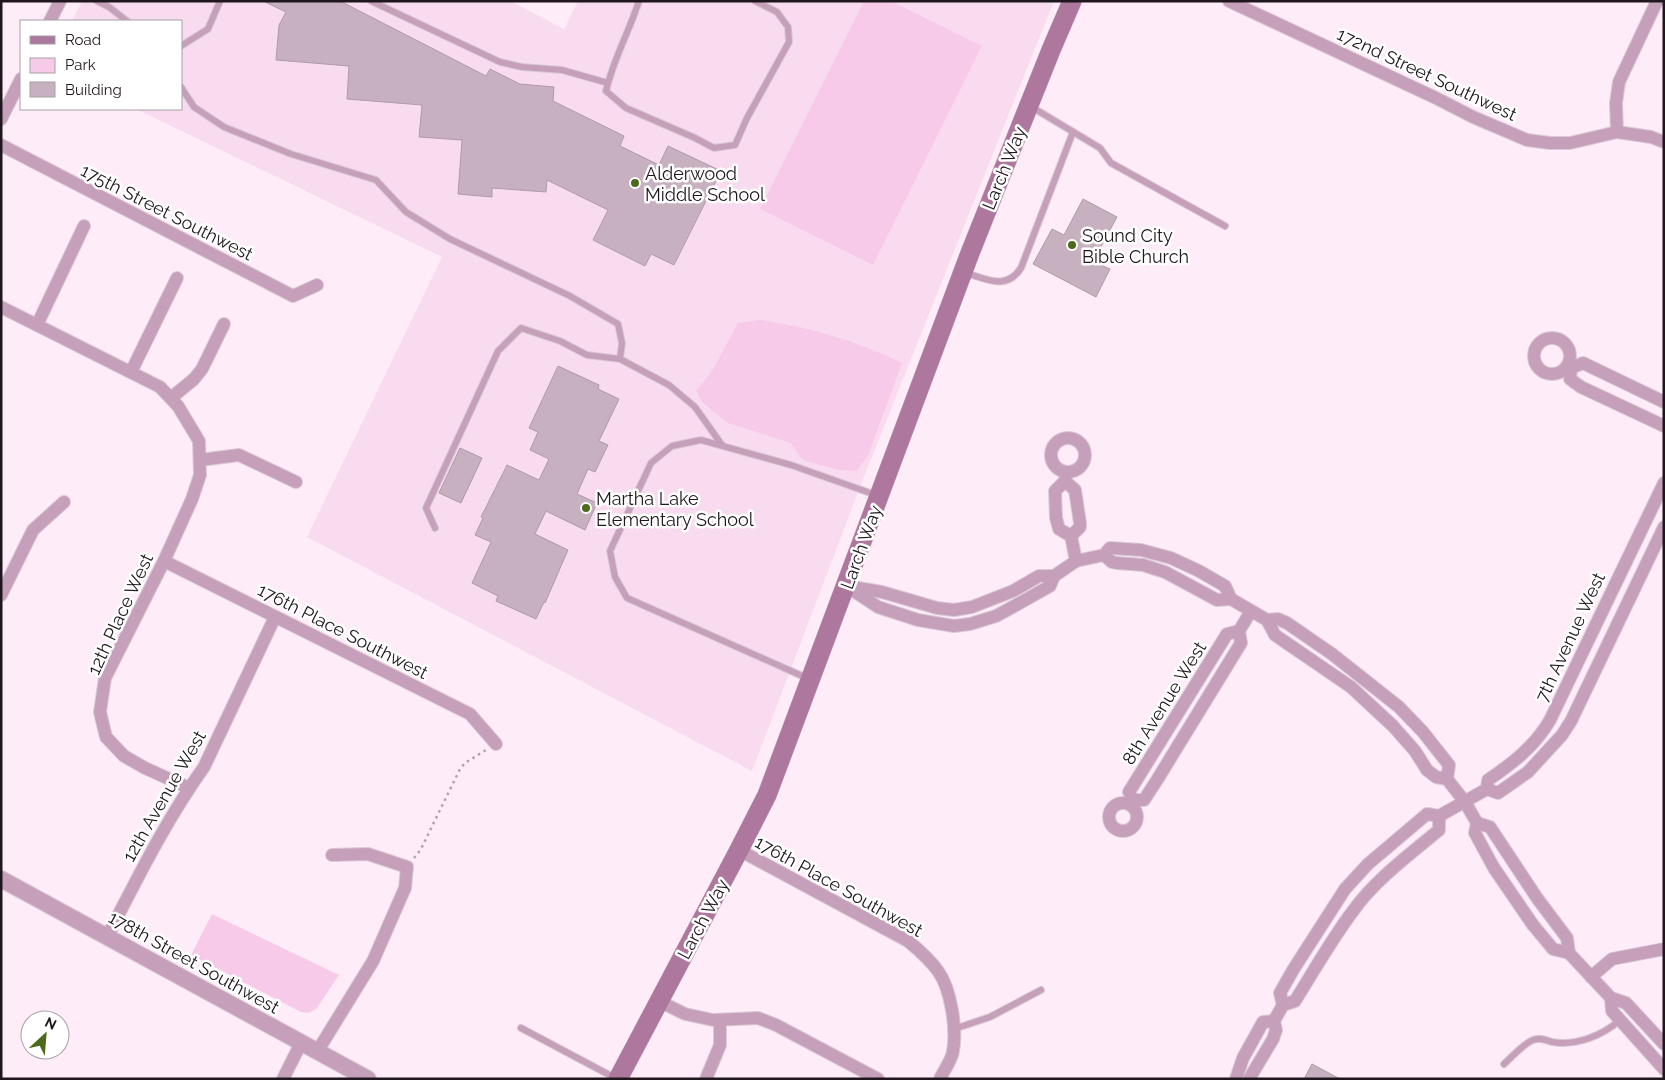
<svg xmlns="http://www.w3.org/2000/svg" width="1665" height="1080" font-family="Raleway,sans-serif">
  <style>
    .built { fill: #f9dbef }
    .green { fill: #f8caea }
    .building { fill: #c7b1c0; stroke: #b09aa9 }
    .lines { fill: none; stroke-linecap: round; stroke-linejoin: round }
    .service-casing { stroke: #dacad5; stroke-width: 8 }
    .minor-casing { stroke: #dacad5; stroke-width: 14 }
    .tertiary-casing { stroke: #dacad5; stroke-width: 18 }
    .secondary-casing { stroke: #dacad5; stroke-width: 20 }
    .path { stroke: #b0a2ac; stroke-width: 2.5; stroke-dasharray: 2.5 4; stroke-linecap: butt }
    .service { stroke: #c6a0ba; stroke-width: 6 }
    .minor { stroke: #c6a0ba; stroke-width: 12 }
    .tertiary { stroke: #c6a0ba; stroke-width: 16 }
    .secondary { stroke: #ae779e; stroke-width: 19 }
    .poi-dot { fill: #4c691c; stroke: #fff; stroke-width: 2 }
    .labels { text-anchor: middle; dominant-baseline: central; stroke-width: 5; stroke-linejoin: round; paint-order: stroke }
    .street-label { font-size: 18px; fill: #1f171d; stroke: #fff }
    .poi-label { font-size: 18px; fill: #1f171d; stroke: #fff; text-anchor: start }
  </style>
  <rect width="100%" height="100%" fill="#feecf8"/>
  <path class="built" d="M82,1H510L564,29L578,1H1054L863,479L752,771L307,537L442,257L136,109H181V21H72Z"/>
  <g class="green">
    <path d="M864,1H891L982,46L873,265L760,209Z"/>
    <path d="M760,320C809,327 858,341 902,363L869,453L857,471L839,470L805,461L799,455L791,443L728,423L702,402L696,391L712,371L738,323Z"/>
    <path d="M212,914L339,975L317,1008L309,1013L301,1012L191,955Z"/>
  </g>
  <g class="building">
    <path d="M263,1H340L486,76L490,69L520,84L554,87L553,101L624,136L620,146L659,165L668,146L721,171L674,265L651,254L645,266L593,240L608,210L547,180L546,192L492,188V197L458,194L462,140L419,137L422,105L347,99L349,66L276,60L279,25L286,12Z"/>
    <path d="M1083,199L1117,217L1096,256L1106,261L1103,266L1110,269L1096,297L1033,264L1052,229L1064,235Z"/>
    <path d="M558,366L599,385L598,389L619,399L599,441L608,445L595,472L588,469L577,494L597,503L585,530L546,511L535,534L568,550L545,603L544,602L536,619L496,601L498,596L472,583L491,542L475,535L483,518L481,517L507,465L539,480L549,459L530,450L538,432L529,428Z"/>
    <path d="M460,448L482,458L461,503L439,493Z"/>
    <path d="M1312,1064L1340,1079H1304Z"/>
  </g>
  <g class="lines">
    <defs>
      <g id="service">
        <path d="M97,1L109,7L127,21"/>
        <path d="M371,1L500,62L522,67L562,70L608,83"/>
        <path d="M639,1C629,32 613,60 606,91L626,108L693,137L714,148L735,145L747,118L789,42L788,27L777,12L755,1"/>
        <path d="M181,46L208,29L220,1"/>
        <path d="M181,87L194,107L224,127L291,154L376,180L406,212L450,239L570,296L618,324L622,343L620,359L669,385L695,407L722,445"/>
        <path d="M1030,106L1100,148L1111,163L1225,226"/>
        <path d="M966,273C987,279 1006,291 1021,268L1073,132"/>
        <path d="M435,528L426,508L498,351L521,328L560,341L587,355L620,359"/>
        <path d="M809,679L627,598L615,577L610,551L651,463L672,446L701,440L791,465L876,495"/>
        <path d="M521,1028L617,1079"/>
        <path d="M954,1029L990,1017L1041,990"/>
        <path d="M1504,1064C1512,1057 1523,1044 1533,1040C1540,1037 1546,1040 1552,1042C1576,1046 1602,1036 1620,1020"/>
      </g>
      <g id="minor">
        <path d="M1229,1L1436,98L1473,117L1527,140L1550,143H1570L1617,132L1651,137L1664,142"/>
        <path d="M50,21L60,1"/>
        <path d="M1,119L21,79"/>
        <path d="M1617,132L1616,103L1619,82L1657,1"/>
        <path d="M1,145L293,296L317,285"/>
        <path d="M1,307L160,387L178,406L199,441L200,475L192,499L164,561L105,678L100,712L106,737L124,756L145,768L189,788"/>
        <path d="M37,325L84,226"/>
        <circle cx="1552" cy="356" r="18"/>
        <path d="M1571,368L1570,379L1581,387L1664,426"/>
        <path d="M1571,368L1583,363L1664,402"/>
        <path d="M131,372L177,278"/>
        <path d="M171,398L194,379L202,369L224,324"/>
        <circle cx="1068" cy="455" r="17"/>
        <path d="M200,460L239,455L296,482"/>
        <path d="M1066,473L1065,481L1055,491L1056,518L1059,529L1071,536L1076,561"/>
        <path d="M1065,481L1075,490L1080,523V527L1071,536"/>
        <path d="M1104,555L1112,562L1117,563L1143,565L1165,572L1217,600L1231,599L1267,620L1278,619L1287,623L1332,654L1399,707L1423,732L1449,765L1447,779"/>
        <path d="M164,561L470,714L496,744"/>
        <path d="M846,586L878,607L918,620L954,626L970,624L996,616L1009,609L1050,586L1054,576L1076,561L1104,555L1110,548L1141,550L1171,558L1199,571L1225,586L1231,599"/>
        <path d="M852,587L882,592L937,608L954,610L972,607L1013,591L1039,576H1054"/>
        <path d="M1,595L33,530L64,502"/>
        <path d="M1267,620L1275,635L1351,687L1393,726L1415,751L1427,770L1436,777L1447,779L1465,802L1477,823L1475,833L1494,868L1533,925L1553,949L1569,953L1611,998L1626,1003L1664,1044"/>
        <path d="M1487,789L1488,780C1513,763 1535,746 1550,720L1664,483"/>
        <path d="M1133,800H1144L1157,780L1241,643L1239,631L1251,611"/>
        <path d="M1133,800L1129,792L1227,634L1239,631"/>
        <circle cx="1123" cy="817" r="14"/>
        <path d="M1477,823L1490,827L1537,898L1567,938L1569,953"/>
        <path d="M739,850L908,941C919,950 930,960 938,971C951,989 957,1029 953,1051C952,1060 944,1070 940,1079"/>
        <path d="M107,937C137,879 166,820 204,767L275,617"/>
        <path d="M1591,977L1612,959L1664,949"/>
        <path d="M1611,998L1612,1011L1664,1069"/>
        <path d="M659,1001L685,1014L713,1020L758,1018L776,1025L878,1079"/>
        <path d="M1283,1005L1280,993L1293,970L1345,889L1368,864L1427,814L1439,816L1487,789L1498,793L1528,772L1562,735L1571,721L1664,527"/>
        <path d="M317,1052L373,961L405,888L407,867L368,854L332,855"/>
        <path d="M283,1079L301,1043"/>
        <path d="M706,1079L720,1045V1020"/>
        <path d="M1236,1079L1243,1058L1263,1022L1274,1021"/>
        <path d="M1249,1079L1273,1039L1276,1030L1274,1021L1283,1005L1295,1001C1314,971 1331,940 1353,911C1374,881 1410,854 1439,830V816"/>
      </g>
      <path id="tertiary" d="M1,879L368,1079"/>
      <path id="secondary" d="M618,1079L739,850L767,795L970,253L1051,50L1072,1"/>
    </defs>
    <use href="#service" class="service-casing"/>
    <use href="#minor" class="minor-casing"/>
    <use href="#tertiary" class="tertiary-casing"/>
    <use href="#secondary" class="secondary-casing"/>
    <path class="path" d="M414,858L421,849L460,769L465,763L486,750"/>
    <use href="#service" class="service"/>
    <use href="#minor" class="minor"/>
    <use href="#tertiary" class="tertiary"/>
    <use href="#secondary" class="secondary"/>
  </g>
  <g class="poi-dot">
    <circle cx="635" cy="183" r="5"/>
    <circle cx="1072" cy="245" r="5"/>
    <circle cx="586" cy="508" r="5"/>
  </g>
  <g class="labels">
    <g class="street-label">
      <text transform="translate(1427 74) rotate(25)">172nd Street Southwest</text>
      <text transform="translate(1004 168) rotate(-68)">Larch Way</text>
      <text transform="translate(167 212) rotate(27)">175th Street Southwest</text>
      <text transform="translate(861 547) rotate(-70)">Larch Way</text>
      <text transform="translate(120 614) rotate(-65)">12th Place West</text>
      <text transform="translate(343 631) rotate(27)">176th Place Southwest</text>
      <text transform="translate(1570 637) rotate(-65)">7th Avenue West</text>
      <text transform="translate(1164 703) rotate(-58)">8th Avenue West</text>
      <text transform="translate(164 796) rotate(-60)">12th Avenue West</text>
      <text transform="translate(839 886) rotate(29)">176th Place Southwest</text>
      <text transform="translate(703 919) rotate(-62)">Larch Way</text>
      <text transform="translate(194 962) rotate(29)">178th Street Southwest</text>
    </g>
    <g class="poi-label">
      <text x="645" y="173">Alderwood<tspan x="645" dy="21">Middle School</tspan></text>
      <text x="1082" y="235">Sound City<tspan x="1082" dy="21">Bible Church</tspan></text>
      <text x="596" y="498">Martha Lake<tspan x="596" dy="21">Elementary School</tspan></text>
    </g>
  </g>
  <rect width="1665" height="1080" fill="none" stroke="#1f171d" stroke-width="5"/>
  <rect x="20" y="20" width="162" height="90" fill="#ffffff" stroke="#a5a2a5"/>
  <rect x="30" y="36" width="25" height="8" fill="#ae779e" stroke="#a5a2a5"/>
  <text x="65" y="45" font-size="15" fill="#1f171d">Road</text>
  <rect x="30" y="58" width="25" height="15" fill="#f8caea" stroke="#a5a2a5"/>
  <text x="65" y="70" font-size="15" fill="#1f171d">Park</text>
  <rect x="30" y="82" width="25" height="15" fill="#c7b1c0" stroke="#a5a2a5"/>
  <text x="65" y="95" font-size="15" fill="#1f171d">Building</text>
  <g transform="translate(45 1035) rotate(26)"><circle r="24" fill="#ffffff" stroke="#a5a2a5"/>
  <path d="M0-4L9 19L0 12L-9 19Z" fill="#4c691c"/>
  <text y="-8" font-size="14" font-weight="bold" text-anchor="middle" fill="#1f171d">N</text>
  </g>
</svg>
